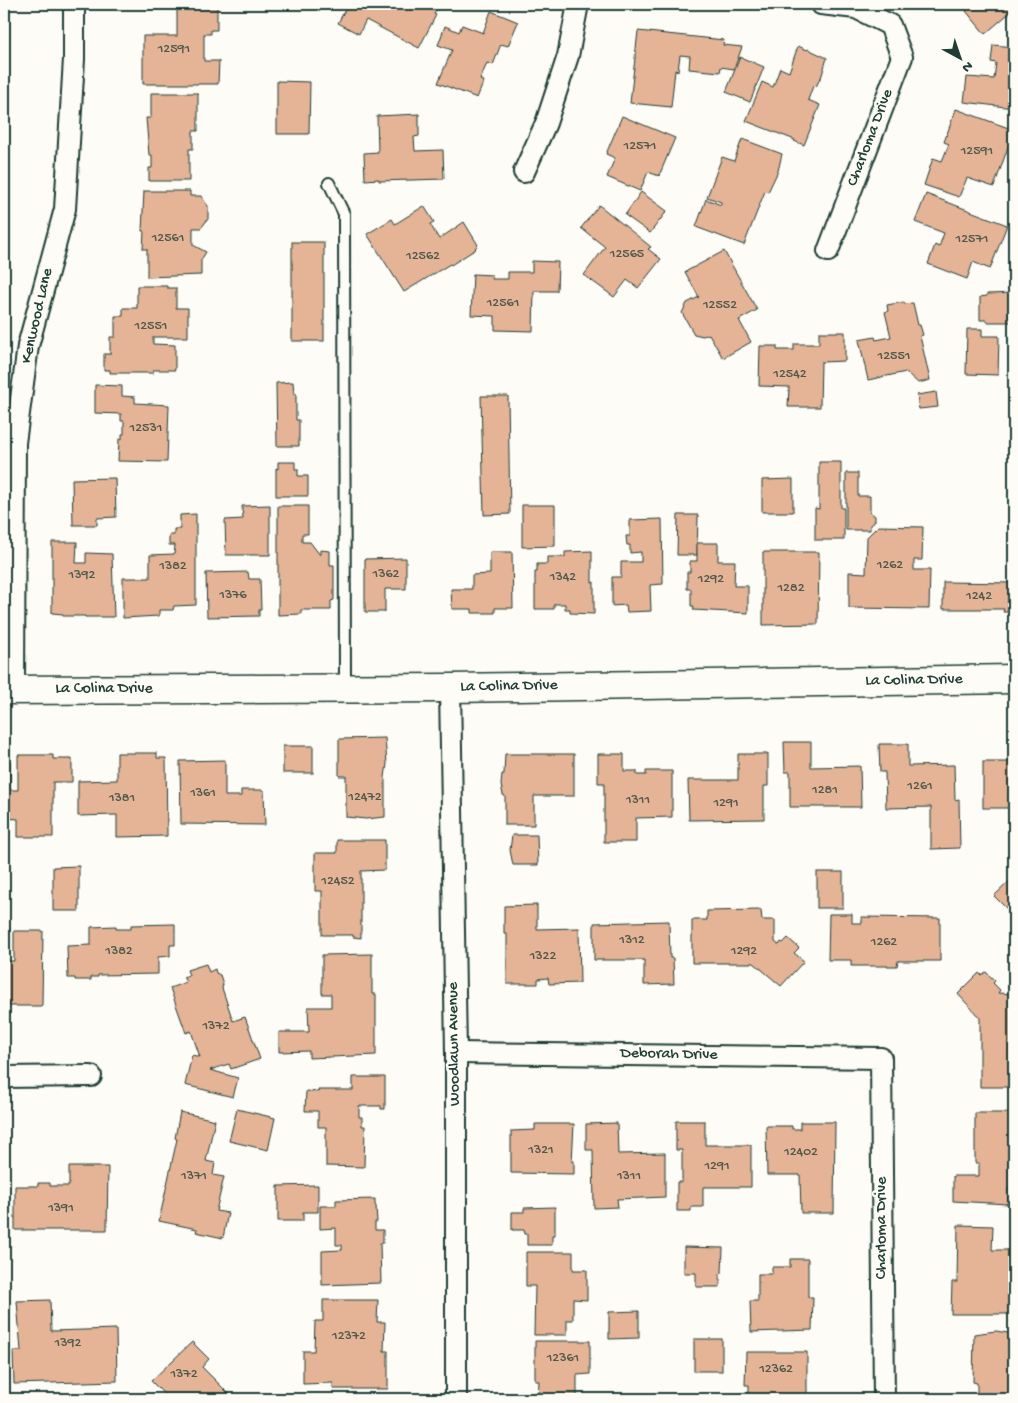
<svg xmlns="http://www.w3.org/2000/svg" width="1018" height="1403" font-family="'Gochi Hand',sans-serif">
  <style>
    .building { fill: #e5b396; stroke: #1f3d34 }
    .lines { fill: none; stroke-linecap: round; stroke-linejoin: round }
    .lane-casing { stroke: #1f3d34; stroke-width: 14 }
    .street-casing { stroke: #1f3d34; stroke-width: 24 }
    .secondary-casing { stroke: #1f3d34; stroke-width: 31 }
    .lane { stroke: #fdfcf7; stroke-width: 10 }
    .street { stroke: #fdfcf7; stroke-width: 20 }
    .secondary { stroke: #fdfcf7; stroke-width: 28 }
    .labels { text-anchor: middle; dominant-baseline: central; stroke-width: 5; stroke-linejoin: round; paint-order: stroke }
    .number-label { font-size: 14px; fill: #505a4c }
    .street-label { font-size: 16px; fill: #1f3d34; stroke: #fdfcf7 }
  </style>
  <rect width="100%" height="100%" fill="#fdfcf7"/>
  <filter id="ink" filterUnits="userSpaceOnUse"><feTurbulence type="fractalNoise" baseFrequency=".02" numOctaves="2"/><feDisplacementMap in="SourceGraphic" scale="10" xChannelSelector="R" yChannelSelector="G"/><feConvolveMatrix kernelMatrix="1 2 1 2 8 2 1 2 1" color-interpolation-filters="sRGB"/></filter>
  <g filter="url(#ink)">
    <g class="building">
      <path d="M177,4L217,5V30H211V34H204V61H219L218,84H143V36H177Z"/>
      <path d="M348,4H413L418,6L419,4H427L437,9L434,14L436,15L419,48L366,20L359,34L338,23Z"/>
      <path d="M974,4H1014V9L985,34L966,11Z"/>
      <rect x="4" y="10" width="5" height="33"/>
      <path d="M491,11L518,22L508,46L501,44L493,65L487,63L480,80L484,81L477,98L438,83L452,50L438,45L445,26L459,32L462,25L483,33Z"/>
      <path d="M638,31L724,40L723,45L742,47L734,69L721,67L720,72L689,69L690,56L680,55L678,71L675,70L671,107L630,103Z"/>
      <path d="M993,45L1014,47V108L964,102L967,77L994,79L996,63L991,62Z"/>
      <path d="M798,46L807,50L808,49L827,58L821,78H820L816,87L813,86L808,100L820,105L804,145L794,141L795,140L746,121L762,82L773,87L780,68L789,72Z"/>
      <path d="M740,57L764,67L750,102L726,92Z"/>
      <path d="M277,81L310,82L309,134H277Z"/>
      <path d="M151,93H198V131H193V149H189V181H149V168H152V155H149L146,118H151Z"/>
      <path d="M956,109L1014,130L994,187L967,178L959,197L924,185L933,158L942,161L949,144L944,142Z"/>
      <path d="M419,114V136L414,137L415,151L443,150L444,179L379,181V179L365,180L364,153L378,152L377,116Z"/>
      <path d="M622,116L675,138L659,176L648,172L640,191L607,177L615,158L606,154Z"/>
      <path d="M742,139L782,154L778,171L768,192L765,191L744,245L696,227L706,199L721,205V202L707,197L722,157L734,161Z"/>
      <path d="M144,191H190V196H201L208,206V219L201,228H193V245L206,252L201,260V275L147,277V249H143L144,231H142Z"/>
      <path d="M641,192L667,211L650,233L625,215Z"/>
      <path d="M926,194L1007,225L990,269L973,262L967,279L928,264L935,245L939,247L944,233L915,222Z"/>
      <path d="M599,205L651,247L648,249L661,259L638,288L627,280L614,297L584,275L605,247L581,228Z"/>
      <path d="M424,206L434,222L430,224L439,239L464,222L478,245L475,248L476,249L451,265L450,264L404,292L367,234L392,219L395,224Z"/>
      <rect x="292" y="242" width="32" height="99"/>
      <path d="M724,251L757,310L739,320L751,342L723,358L709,334L703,336L694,334L682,313L687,303L699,297L685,272Z"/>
      <path d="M532,261L558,262L557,291H534L533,331L495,330V316L471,315L473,274L492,275V279H508V272H532Z"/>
      <path d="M137,286H167V288H176V308H188V337H153V344L175,345V370H153V373H110V370H104V354H110V337H115V316H123V308H137Z"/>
      <path d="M1014,293V322H987V320H980V297L987,296V294Z"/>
      <path d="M904,302V304L913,303L918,325H920L923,335L920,336L930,380L918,383L906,372L868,380L859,340L875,337L876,340L891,337L885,312L888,311L887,305Z"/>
      <path d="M967,329H982V336H999L998,375L966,374Z"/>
      <path d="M819,332H845V361L821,362L820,407H788L789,387L759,386L760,346H777V350H794V344H819Z"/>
      <path d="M293,382L294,394H296V420H299V446H277L276,383Z"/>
      <path d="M95,385L122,386V396L135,397V403L169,405L167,462L118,461L119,439L122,440V434H124V421H121V414L95,413Z"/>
      <path d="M936,392L938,407L919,409L917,395Z"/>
      <path d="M481,396H508L510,514L484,515Z"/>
      <path d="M278,462H295V469H298V476H308V496H276V468L278,469Z"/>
      <path d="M819,462H841V508H844V540H815V508L819,509Z"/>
      <path d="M846,473H858V496H870V512L875,516V521L870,525V530H846Z"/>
      <path d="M115,478L116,517L97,518V525H73L72,479Z"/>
      <path d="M793,479V512H762V480Z"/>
      <path d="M270,505V555H226L225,520L243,519L242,506Z"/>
      <path d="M522,505H555V546L522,547Z"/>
      <path d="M278,506H308V534H302V542H310L320,555V550L330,551V565H334V600L331,601V610H301V614L278,615Z"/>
      <path d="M196,514V605L174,606L173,610H159V616L123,618V578H150V555L174,554L175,545H169V535H174V529H180V515Z"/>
      <path d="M678,515H698L697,555H677Z"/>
      <path d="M662,519L663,584L650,585L651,611L627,612L626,605L612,606V577H621V562H641V552L630,553V545H627L626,536H630V520Z"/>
      <path d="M878,526L923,527L922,560H914V570H930L929,609L849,608V572L866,573L867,537Z"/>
      <path d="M52,542H77L76,563H86V553L112,554L114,617H85V616H63V614L52,613Z"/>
      <path d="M697,543H718V561H735L734,586H748V613L693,610L694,606H691V589H687V572H690V561H697Z"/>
      <path d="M592,551V583L594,582V614L570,613V609H565V604H554V609H535V572H537V564H547V557H565V552Z"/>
      <path d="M490,552H512L513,608H495V613H472V609H452L451,589H472V575L490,574Z"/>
      <path d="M763,552H819L818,624L763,625Z"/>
      <path d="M406,558V589H385V612H365V559Z"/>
      <path d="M248,572L249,579H260L261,610H259V616L207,617L206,573Z"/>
      <path d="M943,582L1014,583V612H1003L1004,609H943Z"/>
      <path d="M385,738L387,764L385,777V817L366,819L346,817V776H339V739Z"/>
      <path d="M784,742H811V767L860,766L861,807H790V772H785Z"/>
      <path d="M879,744H908V766L954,765L955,800L959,799L960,848L931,849V807L886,808L885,772H880Z"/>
      <rect x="283" y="746" width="30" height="27"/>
      <path d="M117,753H157V758H166L167,836L117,837V815L78,816V781L117,780Z"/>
      <path d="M505,754H574V796H534V825H505V796L503,795L501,785L502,774H504Z"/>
      <path d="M598,754H624V771H637V775H646V771H672V817L636,818V842H604V783H598Z"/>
      <path d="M738,754H768V786H764V819L689,820L688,780H738Z"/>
      <path d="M18,755H53V759H72V782H53V837H18V819L4,818V761H10V790H18Z"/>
      <path d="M225,760V796H241V790H264L265,825L181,824L180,761Z"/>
      <rect x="983" y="762" width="31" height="46"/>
      <path d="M512,835H537L538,865H513L510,850Z"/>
      <path d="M337,840H385V870L361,871V938L353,937V935H322V891H315V853H337Z"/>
      <path d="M79,866V911H53V867Z"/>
      <rect x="817" y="872" width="26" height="36"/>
      <path d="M1014,877V916L994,896Z"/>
      <path d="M537,905V929L579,928L580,983L549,984L548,978L538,979V984H507V934H504V906Z"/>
      <path d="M761,910L762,920H775V942L779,945L781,942L783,943L788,938L799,948L794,953L804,961L781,986L754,963H692V920H707V911Z"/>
      <path d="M829,914H852V923H862V917L940,918V961H898L897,966H851V960H828Z"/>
      <path d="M669,921L670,958H673L674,984L644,985V960H594V923Z"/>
      <path d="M175,924V945H170V956L158,957V974L98,975V977H91V980H75V978H68L67,946L91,945V927L116,926V929H131V925Z"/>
      <path d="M14,931H43L42,1006H4V961H14Z"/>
      <path d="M372,954V994H376V1055L309,1058V1051L279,1052V1032H309L308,1007H331V994H322V955Z"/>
      <path d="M206,964L209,972L215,969L216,973L220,975L223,984L222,988L233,1021L245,1017L260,1059L231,1069L229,1064L210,1070L238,1078L233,1097L185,1085L192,1055L200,1057L191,1031L186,1033L170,988L186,982L183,977L189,975L187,970Z"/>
      <path d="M986,972L995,981L993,983L1000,990L998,993L1014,994V1087H980V1018L958,994L979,973L981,975Z"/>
      <path d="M353,1077H385V1109H381V1106H359V1117H362V1126H365L364,1167L326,1166V1127H318V1111H305L306,1091L319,1092L318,1090H353Z"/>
      <path d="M237,1109L275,1118L268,1150L229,1141Z"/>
      <path d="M180,1112L215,1120L206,1161L215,1163L213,1175L224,1177L216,1211L228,1213L223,1238L196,1232L197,1229L159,1221L177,1139L175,1138Z"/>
      <path d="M975,1113H1013L1014,1189H1008V1204L953,1201V1176H979V1163H975Z"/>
      <path d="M676,1121H705V1145H751V1187H703V1207H691V1211H677V1182H682V1150H676Z"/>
      <path d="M800,1122H835L834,1213H801L800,1175H767L766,1126H792V1129H800Z"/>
      <path d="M617,1123L618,1154L665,1153V1197L617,1199L618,1207L594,1208L593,1150H586V1124Z"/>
      <path d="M535,1124H574L572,1162L574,1161V1174L511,1173V1131L535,1130Z"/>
      <path d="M69,1167H108L107,1230H15V1186H38V1183H50V1186H69Z"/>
      <path d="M318,1185V1212H303V1221H278V1186Z"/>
      <path d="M375,1199V1205L376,1206L377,1222H375V1230H383V1243H380L381,1283L322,1285V1251L342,1250V1245H336V1228L320,1229V1206H336V1200Z"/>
      <path d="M555,1207V1235H552V1245H527V1234H525L524,1230H512V1212H524V1208Z"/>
      <path d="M958,1225L993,1226L992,1250H1014V1311H1012V1314H951L952,1282H957Z"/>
      <path d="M684,1247L723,1248L722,1273L720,1274V1287H696V1273H684Z"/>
      <path d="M526,1252H573V1270H587V1300L573,1299V1320H567V1335H534L535,1286H526Z"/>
      <path d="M790,1259H808V1297H813L812,1330L751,1332L750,1301H758V1274H772V1267H790Z"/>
      <path d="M50,1300L51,1331L116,1329L117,1381L14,1384L13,1351H21L17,1301Z"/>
      <path d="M323,1300H378L377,1322H385L384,1351H388V1389H333V1383L303,1384V1351H314L315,1321H323Z"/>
      <path d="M639,1311V1338L609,1339V1312Z"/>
      <path d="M996,1331L1014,1334V1399H977V1383L973,1382L974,1334Z"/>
      <rect x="694" y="1339" width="28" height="32"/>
      <path d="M535,1341H590V1374L577,1375V1396H604V1399H538L539,1381H535Z"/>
      <path d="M192,1342L209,1359L202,1367L234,1399H169L151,1381Z"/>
      <path d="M746,1352H807V1398L811,1399H745V1393H749V1385H745Z"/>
      <rect x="356" y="1396" width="33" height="3"/>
    </g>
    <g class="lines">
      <defs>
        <path id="lane" d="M329,183L344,214L345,687"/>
        <g id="street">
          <path d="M821,4L856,8L890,25L902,57L828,251"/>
          <path d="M524,172L546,123L568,56L578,4"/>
          <path d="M450,688L456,1053V1399"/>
          <path d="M14,690L15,443L28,346L65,209L74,59V4"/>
          <path d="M456,1053L881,1058L884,1399"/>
          <path d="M4,1077L91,1076"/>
        </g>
        <path id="secondary" d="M4,690L450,688L1014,679"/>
      </defs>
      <use href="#lane" class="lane-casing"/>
      <use href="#street" class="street-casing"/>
      <use href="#secondary" class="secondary-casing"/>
      <use href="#lane" class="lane"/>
      <use href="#street" class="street"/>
      <use href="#secondary" class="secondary"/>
    </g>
  </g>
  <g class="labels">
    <g class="number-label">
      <text x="174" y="49">12591</text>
      <text x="640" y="146">12571</text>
      <text x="977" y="151">12591</text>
      <text x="168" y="238">12561</text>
      <text x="972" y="239">12571</text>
      <text x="627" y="254">12565</text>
      <text x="423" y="256">12562</text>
      <text x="503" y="303">12561</text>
      <text x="720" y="305">12552</text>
      <text x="151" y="326">12551</text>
      <text x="894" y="356">12551</text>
      <text x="790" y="374">12542</text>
      <text x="146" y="428">12531</text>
      <text x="890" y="565">1262</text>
      <text x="173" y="566">1382</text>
      <text x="386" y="574">1362</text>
      <text x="82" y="575">1392</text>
      <text x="563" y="577">1342</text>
      <text x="711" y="579">1292</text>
      <text x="791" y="588">1282</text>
      <text x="233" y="595">1376</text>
      <text x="979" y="596">1242</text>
      <text x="920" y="786">1261</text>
      <text x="825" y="790">1281</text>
      <text x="203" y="793">1361</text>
      <text x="365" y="797">12472</text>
      <text x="122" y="798">1381</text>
      <text x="638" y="800">1311</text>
      <text x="726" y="803">1291</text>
      <text x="338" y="881">12452</text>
      <text x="632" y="940">1312</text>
      <text x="884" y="942">1262</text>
      <text x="119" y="951">1382</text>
      <text x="744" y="951">1292</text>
      <text x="543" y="956">1322</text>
      <text x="216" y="1026">1372</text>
      <text x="541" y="1150">1321</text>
      <text x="801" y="1152">12402</text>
      <text x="717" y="1166">1291</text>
      <text x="194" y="1176">1371</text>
      <text x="629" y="1176">1311</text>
      <text x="61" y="1208">1391</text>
      <text x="349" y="1336">12372</text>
      <text x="68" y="1343">1392</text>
      <text x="563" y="1358">12361</text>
      <text x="776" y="1369">12362</text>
      <text x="184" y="1374">1372</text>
    </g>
    <g class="street-label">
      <text transform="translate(871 138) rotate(-69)">Charloma Drive</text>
      <text transform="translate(38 316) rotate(-77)">Kenwood Lane</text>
      <text transform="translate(914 681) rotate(-1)">La Colina Drive</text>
      <text transform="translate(509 687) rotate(-1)">La Colina Drive</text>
      <text x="104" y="689">La Colina Drive</text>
      <text transform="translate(455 1044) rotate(-91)">Woodlawn Avenue</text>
      <text transform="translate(669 1055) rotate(1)">Deborah Drive</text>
      <text transform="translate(882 1228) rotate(-90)">Charloma Drive</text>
    </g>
  </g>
  <rect width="1018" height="1403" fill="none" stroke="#fdfcf7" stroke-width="20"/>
  <rect x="10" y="10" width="998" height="1383" fill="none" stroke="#1f3d34" stroke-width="2" filter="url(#ink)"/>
  <g transform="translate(960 58) rotate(140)" stroke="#fdfcf7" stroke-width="4" paint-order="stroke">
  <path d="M0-4L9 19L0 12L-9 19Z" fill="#1f3d34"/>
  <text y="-8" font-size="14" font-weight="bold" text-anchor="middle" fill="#1f3d34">N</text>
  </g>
</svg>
